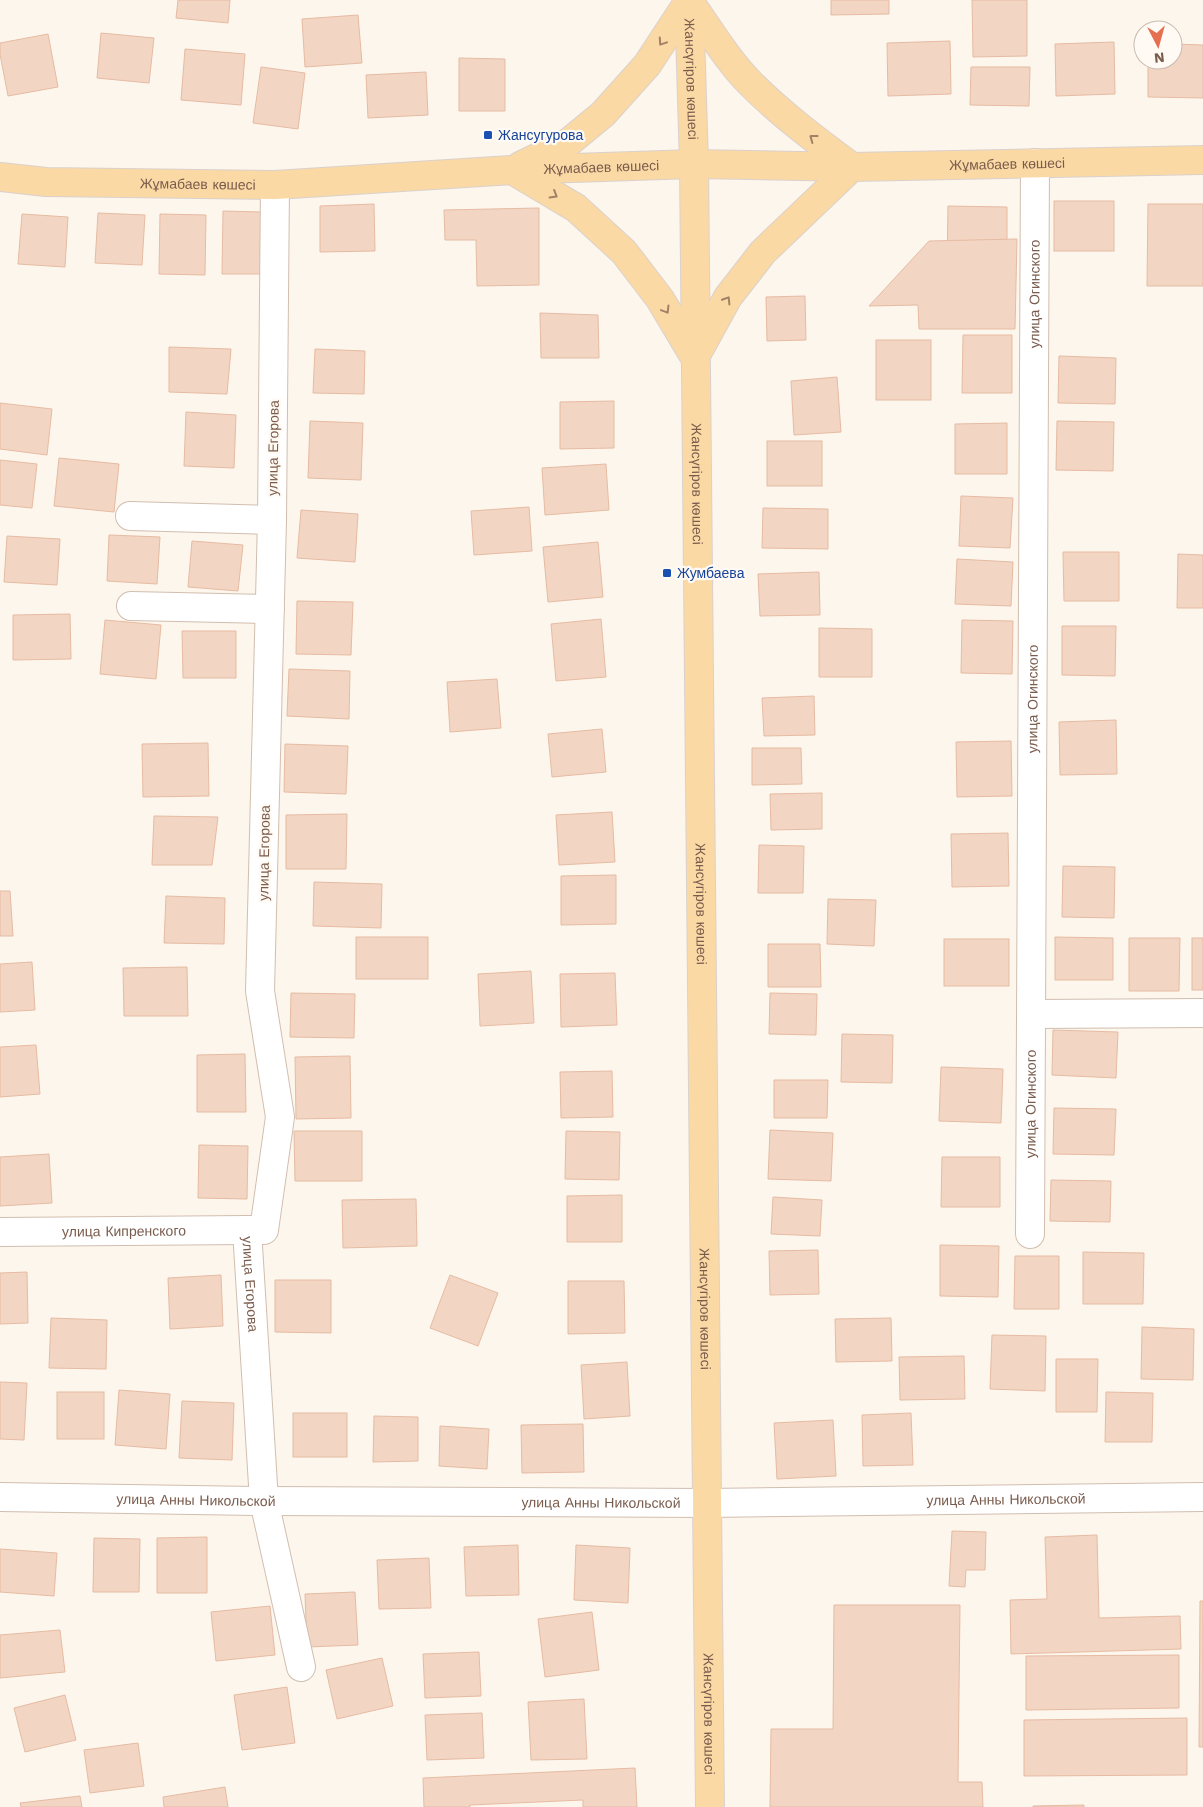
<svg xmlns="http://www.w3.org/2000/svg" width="1203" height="1807" font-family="'Work Sans',sans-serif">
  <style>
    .building { fill: #f3d5c3; stroke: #e6bba3 }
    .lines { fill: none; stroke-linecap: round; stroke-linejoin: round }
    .minor-casing { stroke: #d1beb0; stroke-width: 30 }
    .major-casing { stroke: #dad1cd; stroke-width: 30 }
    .minor { stroke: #fff; stroke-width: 28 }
    .major { stroke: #fbd9a5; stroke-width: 28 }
    .oneway { stroke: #a18267 }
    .transit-dot { fill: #1a4fb4; stroke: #fffaf3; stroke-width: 2 }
    .labels { text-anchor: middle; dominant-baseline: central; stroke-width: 4.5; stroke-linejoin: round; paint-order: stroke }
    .street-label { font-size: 14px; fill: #7a5c4d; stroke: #fffaf3 }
    .transit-label { font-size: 14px; fill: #164399; stroke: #fffaf3; text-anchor: start }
  </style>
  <rect width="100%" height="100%" fill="#fdf6ec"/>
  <g class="building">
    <path d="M178,0H230L228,23L176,18Z"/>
    <path d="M831,0H889V14L831,15Z"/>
    <path d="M972,0H1027V56L973,57Z"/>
    <path d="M358,15L362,63L305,67L302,19Z"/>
    <path d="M101,33L154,38L149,83L97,78Z"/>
    <path d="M48,34L58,87L8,96L0,54V43Z"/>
    <path d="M950,41L951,94L888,96L887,43Z"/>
    <path d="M1114,42L1115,94L1056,96L1055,44Z"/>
    <path d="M1173,44L1203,45V98L1148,97V60H1173Z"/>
    <path d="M185,49L245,54L241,105L181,100Z"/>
    <path d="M459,58L505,59V111H459Z"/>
    <path d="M261,67L305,73L298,129L253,123Z"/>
    <path d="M971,67H1030L1029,106L970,105Z"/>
    <path d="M426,72L428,115L368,118L366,75Z"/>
    <rect x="1054" y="201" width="60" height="50"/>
    <path d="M374,204L375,251L320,252V206Z"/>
    <path d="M1148,204H1203V286H1147Z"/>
    <path d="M948,206L1007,207V265H947Z"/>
    <path d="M539,208V285L477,286L476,240H445L444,210Z"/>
    <path d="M223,211L261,212V274H222Z"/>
    <path d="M98,213L145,215L142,265L95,263Z"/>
    <path d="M22,214L68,217L65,267L18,264Z"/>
    <path d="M160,214L206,215L205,275L159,274Z"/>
    <path d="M1017,239L1015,329H919L918,305L869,306L929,241Z"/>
    <path d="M805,296L806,340L767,341L766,297Z"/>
    <path d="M540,313L598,315L599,358H541Z"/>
    <path d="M963,335H1012V393H962Z"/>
    <rect x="876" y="340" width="55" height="60"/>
    <path d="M169,347L231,349L227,394L169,392Z"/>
    <path d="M315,349L365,351L364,394L313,393Z"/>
    <path d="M1059,356L1116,358L1115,404L1058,403Z"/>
    <path d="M837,377L841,432L794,435L791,381Z"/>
    <path d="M614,401V448L560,449V402Z"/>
    <path d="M0,403L52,409L47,455L0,449Z"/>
    <path d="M186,412L236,415L234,468L184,466Z"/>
    <path d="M310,421L363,423L361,480L308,478Z"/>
    <path d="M1057,421L1114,422L1113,471L1056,470Z"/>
    <path d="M1007,423V474H955V424Z"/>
    <rect x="767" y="441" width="55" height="45"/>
    <path d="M59,458L119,464L114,512L54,506Z"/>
    <path d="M0,460L37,464L32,508L0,505Z"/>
    <path d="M606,464L609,510L545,515L542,468Z"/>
    <path d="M961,496L1013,498L1010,548L959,546Z"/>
    <path d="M529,507L532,551L474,555L471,511Z"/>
    <path d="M763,508L828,509V549L762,548Z"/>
    <path d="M301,510L358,514L355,562L297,558Z"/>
    <path d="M109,535L160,537L157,584L107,581Z"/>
    <path d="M7,536L60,539L57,585L4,582Z"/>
    <path d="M192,541L243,545L238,591L188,587Z"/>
    <path d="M598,542L603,597L548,602L543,547Z"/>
    <path d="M1063,552H1119V601H1064Z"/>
    <path d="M1178,554L1203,555V608H1177Z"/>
    <path d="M957,559L1013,562L1011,606L955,604Z"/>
    <path d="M819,572L820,615L760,616L758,574Z"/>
    <path d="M297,601L353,602L351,655L296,654Z"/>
    <path d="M70,614L71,659L13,660V615Z"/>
    <path d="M601,619L606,677L556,681L551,624Z"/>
    <path d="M105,620L161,625L156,679L100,674Z"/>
    <path d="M962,620L1013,621L1012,674L961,673Z"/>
    <path d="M1062,626H1116L1115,676L1062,675Z"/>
    <path d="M819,628L872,629V677H819Z"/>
    <path d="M182,631H236V678H183Z"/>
    <path d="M289,669L350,671L349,719L287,716Z"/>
    <path d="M497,679L501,728L450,732L447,682Z"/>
    <path d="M814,696L815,735L764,736L762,698Z"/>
    <path d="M1116,720L1117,774L1060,775L1059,722Z"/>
    <path d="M602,729L606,772L552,777L548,734Z"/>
    <path d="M1011,741L1012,796L957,797L956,742Z"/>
    <path d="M208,743L209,796L143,797L142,744Z"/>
    <path d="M285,744L348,746L346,794L284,792Z"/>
    <path d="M752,748H801L802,784L752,785Z"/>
    <path d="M822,793V829L771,830L770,794Z"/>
    <path d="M612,812L615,862L559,865L556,815Z"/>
    <path d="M347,814L346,869H286V815Z"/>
    <path d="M154,816L218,817L212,865H152Z"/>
    <path d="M1008,833L1009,886L952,887L951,834Z"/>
    <path d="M759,845L804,846L803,893H758Z"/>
    <path d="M1063,866L1115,867L1114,918L1062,917Z"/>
    <path d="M616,875V924L561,925V876Z"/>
    <path d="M314,882L382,884L381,928L313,926Z"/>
    <path d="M0,891H10L13,936H0Z"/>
    <path d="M166,896L225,898L224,944L164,943Z"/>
    <path d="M828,899L876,900L874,946L827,944Z"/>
    <rect x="356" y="937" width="72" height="42"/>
    <path d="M1055,937L1113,938V980H1055Z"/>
    <path d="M1129,938H1180L1179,991H1129Z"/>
    <rect x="1192" y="938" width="11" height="52"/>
    <rect x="944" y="939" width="65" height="47"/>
    <path d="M768,944H820L821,987H768Z"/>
    <path d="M32,962L35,1010L0,1012V964Z"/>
    <path d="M187,967L188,1016H124L123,968Z"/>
    <path d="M531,971L534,1023L480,1026L478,974Z"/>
    <path d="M615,973L617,1025L561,1027L560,974Z"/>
    <path d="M291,993L355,994L354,1038L290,1037Z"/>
    <path d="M770,993L817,994L816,1035L769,1034Z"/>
    <path d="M1053,1030L1118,1032L1116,1078L1052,1075Z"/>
    <path d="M842,1034L893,1035L892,1083L841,1082Z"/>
    <path d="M36,1045L40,1094L0,1097V1047Z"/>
    <path d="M245,1054L246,1112H197V1055Z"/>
    <path d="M350,1056L351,1118L296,1119L295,1057Z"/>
    <path d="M941,1067L1003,1069L1001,1123L939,1121Z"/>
    <path d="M612,1071L613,1117L561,1118L560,1072Z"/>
    <path d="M774,1080H828L827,1118H774Z"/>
    <path d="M1054,1108L1116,1109L1114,1155L1053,1154Z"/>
    <path d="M770,1130L833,1133L831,1181L768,1179Z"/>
    <path d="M294,1131H362V1181H295Z"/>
    <path d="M566,1131L620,1132L619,1180L565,1179Z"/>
    <path d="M199,1145L248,1146L247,1199L198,1198Z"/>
    <path d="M49,1154L52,1203L0,1206V1157Z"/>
    <path d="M942,1157H1000V1207H941Z"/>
    <path d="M1051,1180L1111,1181L1110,1222L1050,1221Z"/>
    <path d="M622,1195V1242H567V1196Z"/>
    <path d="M773,1197L822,1200L820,1236L771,1234Z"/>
    <path d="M416,1199L417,1246L343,1248L342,1200Z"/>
    <path d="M940,1245L999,1246L998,1297L940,1296Z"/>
    <path d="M818,1250L819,1294L770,1295L769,1251Z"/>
    <path d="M1083,1252L1144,1253L1143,1304H1083Z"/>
    <path d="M1015,1256H1059V1309H1014Z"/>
    <path d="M27,1272L28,1323L0,1324V1273Z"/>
    <path d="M221,1275L223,1326L170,1329L168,1278Z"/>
    <path d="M450,1275L498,1293L478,1346L430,1328Z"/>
    <path d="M275,1280H331V1333L275,1332Z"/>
    <path d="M568,1281H624L625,1333L568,1334Z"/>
    <path d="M51,1318L107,1320L106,1369L49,1368Z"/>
    <path d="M891,1318L892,1361L836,1362L835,1319Z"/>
    <path d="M1142,1327L1194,1329L1193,1380L1141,1379Z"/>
    <path d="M992,1335L1046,1336L1045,1391L990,1389Z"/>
    <path d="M964,1356L965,1399L900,1400L899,1357Z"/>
    <path d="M1056,1359H1098L1097,1412H1056Z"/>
    <path d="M627,1362L630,1416L584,1419L581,1365Z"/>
    <path d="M0,1382L27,1383L24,1440L0,1439Z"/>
    <path d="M119,1390L170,1394L166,1449L115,1445Z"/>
    <rect x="57" y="1392" width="47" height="47"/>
    <path d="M1106,1392L1153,1393L1152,1442H1105Z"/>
    <path d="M182,1401L234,1403L232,1460L179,1458Z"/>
    <rect x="293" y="1413" width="54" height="44"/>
    <path d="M911,1413L913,1465L863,1466L862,1415Z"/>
    <path d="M374,1416L418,1417V1461L373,1462Z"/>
    <path d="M833,1420L836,1476L777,1479L774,1423Z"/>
    <path d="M583,1424L584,1472L522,1473L521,1425Z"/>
    <path d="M440,1426L489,1429L487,1469L439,1466Z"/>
    <path d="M952,1531L986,1532L985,1570H966L965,1587L949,1586Z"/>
    <path d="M1097,1535L1099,1618L1180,1616L1181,1649L1011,1654L1010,1600L1047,1599L1045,1537Z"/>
    <path d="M207,1537V1593H157V1538Z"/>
    <path d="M94,1538L140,1539L139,1592H93Z"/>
    <path d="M518,1545L519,1595L466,1596L464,1547Z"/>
    <path d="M576,1545L630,1548L628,1603L574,1600Z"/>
    <path d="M0,1549L57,1553L54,1596L0,1592Z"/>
    <path d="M429,1558L431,1608L379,1609L377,1560Z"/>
    <path d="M355,1592L358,1645L307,1647L305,1594Z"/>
    <path d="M1200,1601H1203V1747H1199Z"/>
    <path d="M834,1605H960L958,1782H982L983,1807H770L771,1729H833Z"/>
    <path d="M270,1606L275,1655L216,1661L211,1612Z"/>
    <path d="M592,1612L599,1670L545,1677L538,1619Z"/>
    <path d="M60,1630L65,1672L0,1678V1635Z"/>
    <path d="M479,1652L481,1696L425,1698L423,1654Z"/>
    <path d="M1179,1655V1708L1026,1710V1656Z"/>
    <path d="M382,1658L393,1706L337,1719L326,1670Z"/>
    <path d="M287,1687L295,1743L242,1750L234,1695Z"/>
    <path d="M65,1695L76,1740L25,1752L14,1708Z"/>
    <path d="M584,1699L587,1759L531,1760L528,1702Z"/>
    <path d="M482,1713L484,1758L427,1760L425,1715Z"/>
    <path d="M1187,1718V1775L1024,1776V1720Z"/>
    <path d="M138,1743L144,1786L90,1793L84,1750Z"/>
    <path d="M635,1768L637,1807H583V1800L470,1805V1807H424L423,1778Z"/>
    <path d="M225,1787L228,1807H164L163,1797Z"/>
    <path d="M80,1796L82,1807H21L20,1803Z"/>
    <path d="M1084,1805V1807H1033V1806Z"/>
  </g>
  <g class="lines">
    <defs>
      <g id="minor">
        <path id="s1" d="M275,185L272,520L260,991L280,1117L264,1230H247L264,1501L301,1667"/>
        <path d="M130,516L272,520"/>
        <path d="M131,606L270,609"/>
        <path d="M1032,1014L1203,1013"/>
        <path id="s2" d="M0,1232L247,1230"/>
        <path id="s3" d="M1030,1234L1035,163"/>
        <path id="s4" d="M0,1497L264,1501L707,1503L1203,1497"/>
      </g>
      <g id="major">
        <path id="s5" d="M689,0L694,164L710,1807"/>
        <path d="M689,1C709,29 727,60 751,84C782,115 817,141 852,167"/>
        <path d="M520,166L569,142L603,114L647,65L689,1"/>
        <path d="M512,170L576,208L624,252L660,299L694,356"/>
        <path id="s6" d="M0,177L46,182L275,185L512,170L694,164L852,167L1203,160"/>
        <path d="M695,357L728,297L763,252L852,167"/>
      </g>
    </defs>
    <use href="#minor" class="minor-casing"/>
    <use href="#major" class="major-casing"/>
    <use href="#minor" class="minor"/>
    <use href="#major" class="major"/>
  </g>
  <defs><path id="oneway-chevron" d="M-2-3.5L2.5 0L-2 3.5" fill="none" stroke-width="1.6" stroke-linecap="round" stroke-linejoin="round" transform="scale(1.25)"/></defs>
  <g class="oneway">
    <use href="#oneway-chevron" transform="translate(662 42) rotate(124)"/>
    <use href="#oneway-chevron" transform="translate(813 138) rotate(-143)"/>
    <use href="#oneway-chevron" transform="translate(554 195) rotate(31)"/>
    <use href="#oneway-chevron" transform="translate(727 300) rotate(-58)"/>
    <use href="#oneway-chevron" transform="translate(666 310) rotate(59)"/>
  </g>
  <g class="transit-dot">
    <rect x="483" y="130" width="10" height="10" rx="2.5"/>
    <rect x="662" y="568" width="10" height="10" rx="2.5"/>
  </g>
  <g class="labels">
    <g class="street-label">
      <text stroke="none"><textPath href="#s5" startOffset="79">Жансүгіров көшесі</textPath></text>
      <text stroke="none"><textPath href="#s6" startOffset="1008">Жұмабаев көшесі</textPath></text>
      <text stroke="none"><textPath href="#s6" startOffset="602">Жұмабаев көшесі</textPath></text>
      <text stroke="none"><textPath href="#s6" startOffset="198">Жұмабаев көшесі</textPath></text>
      <text stroke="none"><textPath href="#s3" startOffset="940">улица Огинского</textPath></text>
      <text transform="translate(273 448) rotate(-89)">улица Егорова</text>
      <text stroke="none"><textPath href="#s5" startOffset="484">Жансүгіров көшесі</textPath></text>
      <text stroke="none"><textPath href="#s3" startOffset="535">улица Огинского</textPath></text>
      <text transform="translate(264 853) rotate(-89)">улица Егорова</text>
      <text stroke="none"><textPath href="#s5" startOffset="904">Жансүгіров көшесі</textPath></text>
      <text stroke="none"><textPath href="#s3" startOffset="130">улица Огинского</textPath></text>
      <text stroke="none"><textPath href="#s2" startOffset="124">улица Кипренского</textPath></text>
      <text stroke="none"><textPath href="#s1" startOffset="1119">улица Егорова</textPath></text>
      <text stroke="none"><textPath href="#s5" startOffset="1309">Жансүгіров көшесі</textPath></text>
      <text stroke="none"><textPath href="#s4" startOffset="196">улица Анны Никольской</textPath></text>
      <text stroke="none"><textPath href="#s4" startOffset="1006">улица Анны Никольской</textPath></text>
      <text stroke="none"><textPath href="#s4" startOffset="601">улица Анны Никольской</textPath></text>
      <text stroke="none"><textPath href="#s5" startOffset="1714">Жансүгіров көшесі</textPath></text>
    </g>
    <g class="transit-label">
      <text x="498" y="135">Жансугурова</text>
      <text x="677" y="573">Жумбаева</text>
    </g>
  </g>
  <g transform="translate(1158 45) rotate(174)"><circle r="24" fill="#fffaf3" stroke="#cabbb1"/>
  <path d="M0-4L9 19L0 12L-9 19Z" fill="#e76f51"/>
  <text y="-8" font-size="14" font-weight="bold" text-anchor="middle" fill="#7a5c4d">N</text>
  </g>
</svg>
